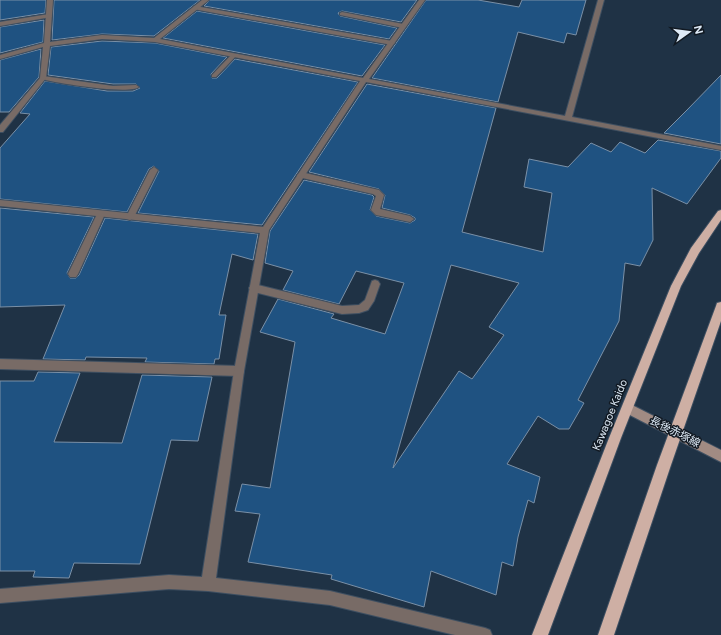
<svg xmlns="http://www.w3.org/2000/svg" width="721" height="635" font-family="Figtree,'Noto Sans JP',sans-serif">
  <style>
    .building { fill: #1f5281; stroke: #7a90a7; fill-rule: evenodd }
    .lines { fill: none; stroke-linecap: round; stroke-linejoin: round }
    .service-casing { stroke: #3e4f61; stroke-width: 2 }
    .minor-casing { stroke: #3e4f61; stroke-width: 2 }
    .secondary-casing { stroke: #3e4f61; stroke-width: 2 }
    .trunk-casing { stroke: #3e4f61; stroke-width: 2 }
    .service { fill: #786b66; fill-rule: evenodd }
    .minor { fill: #786b66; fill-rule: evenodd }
    .secondary { fill: #a18b83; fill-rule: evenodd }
    .trunk { fill: #ceafa4; fill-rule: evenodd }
    .labels { text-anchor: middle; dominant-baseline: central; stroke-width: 3; stroke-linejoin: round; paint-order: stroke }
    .street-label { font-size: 11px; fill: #deeaf6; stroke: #111922 }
  </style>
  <rect width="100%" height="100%" fill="#1f3245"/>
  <g class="building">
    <path d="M0,0H46L45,13L0,20Z"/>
    <path d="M54,0H200L154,36L102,34L52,40Z"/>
    <path d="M210,0H417L401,22L342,11L338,13L340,16L397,28L389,39L204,6Z"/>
    <path d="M426,0H478L519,7L522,0H586L576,35L567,33L564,43L518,32L498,102L372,78Z"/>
    <path d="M197,11L385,45L362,76L163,38Z"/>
    <path d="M44,20L43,42L0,53V27Z"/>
    <path d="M102,41L155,43L227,57L211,74L212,78H217L235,59L358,82L262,225L138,213L159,171L154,166L149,169L127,212L0,199V148L30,114L20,113L45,81L107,91H133L140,88L136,84H113L48,75L51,47Z"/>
    <path d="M41,49L39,77L9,112H0V60Z"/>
    <path d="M721,75V144L664,133L687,110Z"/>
    <path d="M367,84L496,108L462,232L543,252L552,193L524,187L529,159L568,167L591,143L611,152L620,142L645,153L658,140L721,151V158L687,204L652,188L653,240L640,266L625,263L619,321L578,400L584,403L569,429H559L538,416L507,464L540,477L534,503L528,500L518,537L513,566L502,562L496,595L431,571L424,607L331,579L332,575L248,562L260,514L235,511L242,484L270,488L295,342L260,332L278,299L334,314L331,318L385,334L404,283L356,271L339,304L283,290L293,271L265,263L270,231L304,180L372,195L374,197L370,210L376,216L410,223L415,220V218L410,215L382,208L385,195L379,189L309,172ZM451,265L519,283L489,327L504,335L472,379L459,371L393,468Z"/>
    <path d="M0,208L94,217L67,273L70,278H76L79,275L105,218L258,234L253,260L232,254L219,315H226L219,359H215L214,364L145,362L147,358L86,357L85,360L43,359L65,305L0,307Z"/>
    <path d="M38,372L80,373L54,442L122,443L142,375L212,377L198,441L171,440L140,564L74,563L69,578L33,577L35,571H0V381H34Z"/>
  </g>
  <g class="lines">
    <defs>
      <g id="service">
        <path d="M195,6L392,41L395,43L392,45L193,9V7Z"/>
        <path d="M342,12L403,24L406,26L403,28L340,15V13Z"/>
        <path d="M49,14L52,16L51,17L0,26V22Z"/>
        <path d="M232,54L237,55L216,77H212V75Z"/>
        <path d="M43,76L113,86L136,85L139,87C129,95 56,83 41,79L40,78Z"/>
        <path d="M154,167L158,170L134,217L130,220L127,219L126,217L150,170Z"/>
        <path d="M301,172L379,190L384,195L380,209L410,216L414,219L410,222L376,215L371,210L376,196L373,194L298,177L297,175Z"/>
        <path d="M101,211L105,214L78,274L76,277H70L68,274L97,214Z"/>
        <path d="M375,280L378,281L380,284L374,301L368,310L359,313L342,314L254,292L251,291L249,288L251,285L254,284L342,306L359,305L365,300L372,281Z"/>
        <path d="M0,359L239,366L243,368L244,371L243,374L239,376L0,369Z"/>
      </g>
      <path id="minor" d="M47,0H53L50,42L102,35L154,38L202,0H209L160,39L363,78L419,0H425L369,79L565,116L598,0H604L572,117L721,146V150L366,82L269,230L244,371L216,578L330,591L485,628L490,630L492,635H455L330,605L208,591L169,589L0,603V589L169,575L202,577L234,371L260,233L0,206V200L263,227L360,81L155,42L102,39L50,46L46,78L3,132H0V125L40,78L43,47L0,59V55L44,43Z"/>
      <path id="secondary" d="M628,403L721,450V462L624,412L622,408L624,404Z"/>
      <g id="trunk">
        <path d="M721,210V220L699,253L681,286L621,438L548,635H532L609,438L671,286L691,248L718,211Z"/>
        <path d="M721,302V321L671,465L614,635H598L657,465L716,306L717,303Z"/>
      </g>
    </defs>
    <use href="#service" class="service-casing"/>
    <use href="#minor" class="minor-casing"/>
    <use href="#secondary" class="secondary-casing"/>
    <use href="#trunk" class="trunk-casing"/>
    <use href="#service" class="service"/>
    <use href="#minor" class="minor"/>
    <use href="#secondary" class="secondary"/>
    <use href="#trunk" class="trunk"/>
  </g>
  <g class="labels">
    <g class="street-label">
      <text transform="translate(610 415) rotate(-68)">Kawagoe Kaido</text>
      <text transform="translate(675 432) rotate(27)">長後赤塚線</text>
    </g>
  </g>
  <g transform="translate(689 32) rotate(76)" stroke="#111922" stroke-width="3" paint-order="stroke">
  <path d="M0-3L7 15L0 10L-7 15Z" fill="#deeaf6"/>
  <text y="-6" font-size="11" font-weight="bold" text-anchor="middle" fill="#deeaf6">N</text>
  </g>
</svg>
